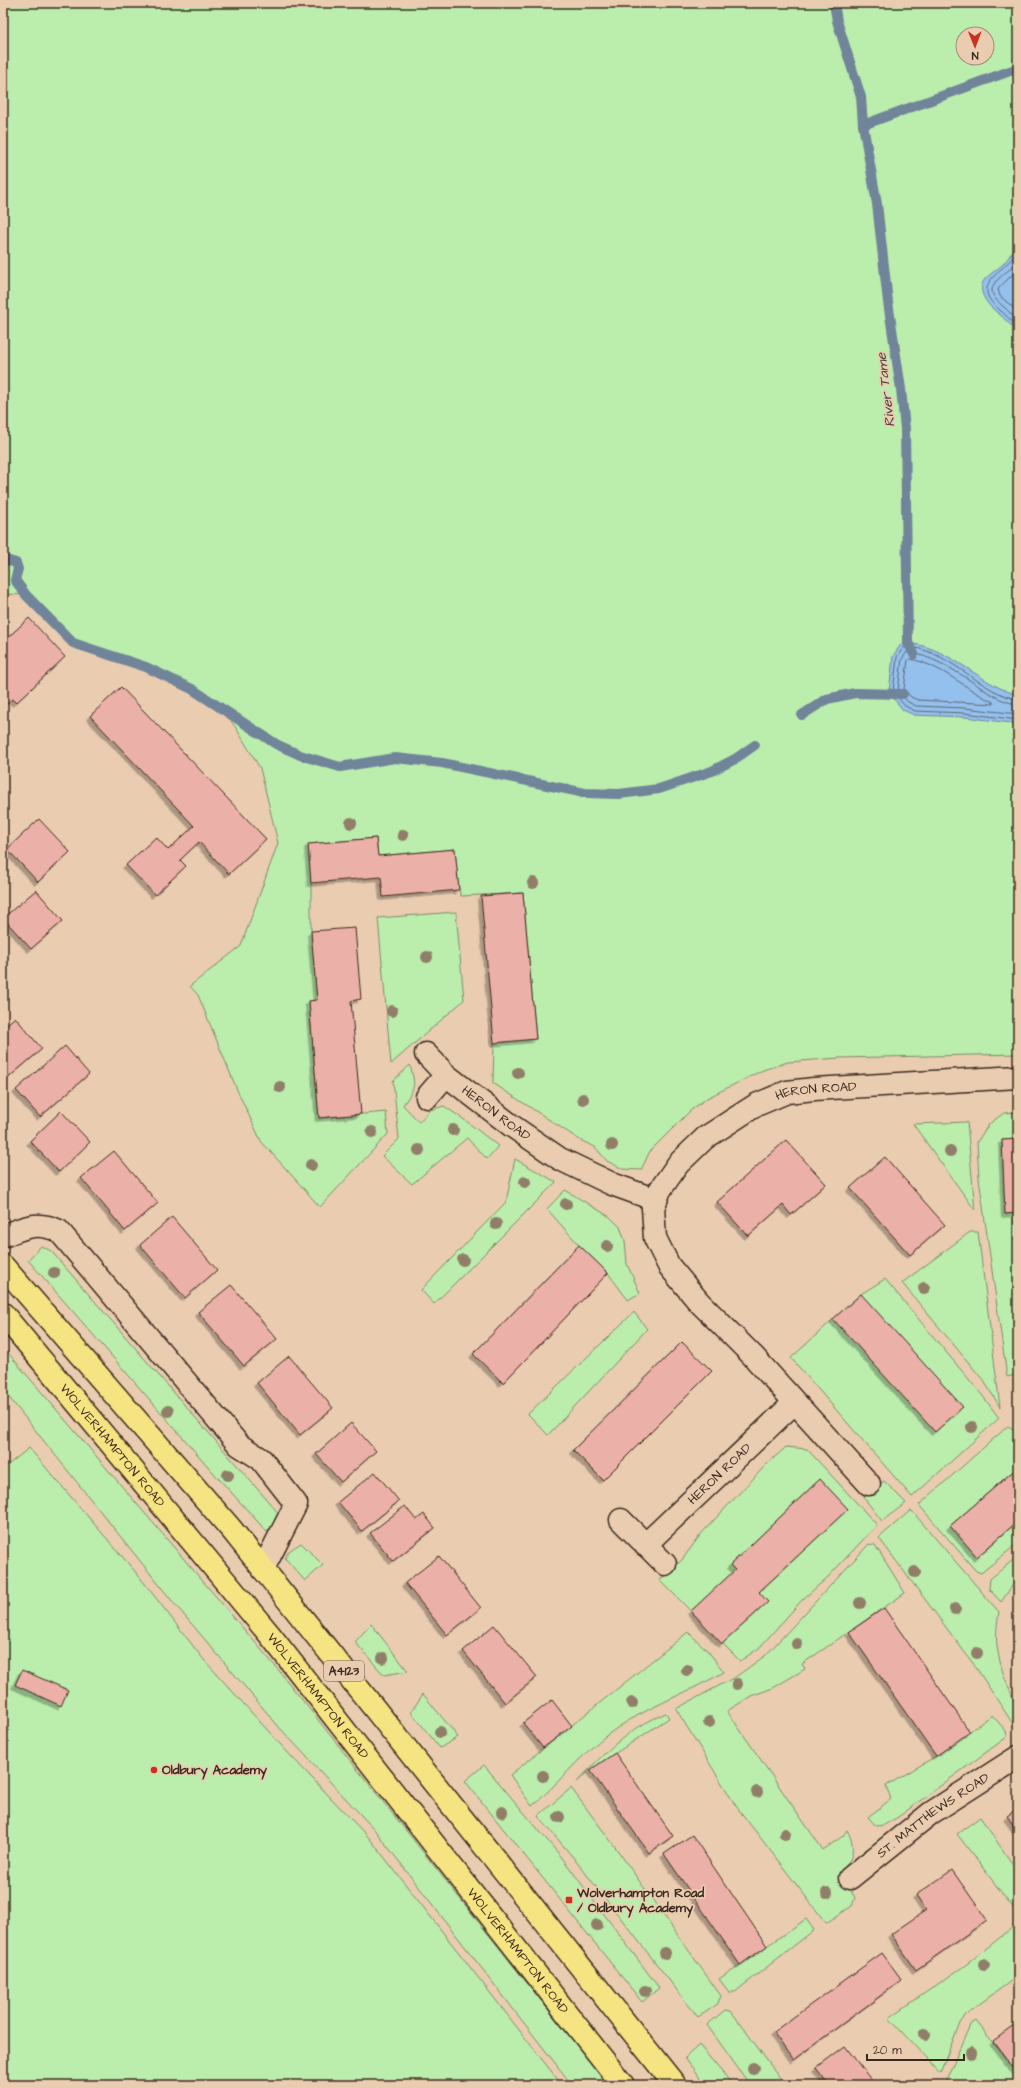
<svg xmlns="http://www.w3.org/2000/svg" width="1021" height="2088" font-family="'Architects Daughter',sans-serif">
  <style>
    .green { fill: #bbedad; stroke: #7b8c66; fill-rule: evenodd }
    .water { fill: #94c0ed; stroke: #70849a }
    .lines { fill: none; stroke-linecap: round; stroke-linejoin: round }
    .shore { stroke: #5f6671; stroke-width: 1 }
    .stream { stroke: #70849a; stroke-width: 10 }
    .building { fill: #ebb0a8; stroke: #3b2a1e; filter: url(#shadow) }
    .minor-casing { stroke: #3b2a1e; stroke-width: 25 }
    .trunk-casing { stroke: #3b2a1e; stroke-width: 25 }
    .minor { stroke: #eacdb1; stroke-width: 22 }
    .trunk { stroke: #f6e381; stroke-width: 22 }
    .tree { fill: #917e68 }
    .poi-dot { fill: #c8321e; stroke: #eacdb1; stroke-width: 1.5 }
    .labels { text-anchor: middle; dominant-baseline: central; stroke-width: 3.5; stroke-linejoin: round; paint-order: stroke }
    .shield { fill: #eacdb1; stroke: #705b4a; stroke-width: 1 }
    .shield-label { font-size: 12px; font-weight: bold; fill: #3b2a1e }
    .street-label { font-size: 13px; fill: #3b2a1e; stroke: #eacdb1 }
    .poi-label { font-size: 13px; font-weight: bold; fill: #3b2a1e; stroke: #eacdb1; text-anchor: start }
    .water-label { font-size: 14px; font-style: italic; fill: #48403d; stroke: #eacdb1 }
  </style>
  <defs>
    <filter id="shadow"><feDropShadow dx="-3.5" dy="3.5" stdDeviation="0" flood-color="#0004"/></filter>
  </defs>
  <rect width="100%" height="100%" fill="#eacdb1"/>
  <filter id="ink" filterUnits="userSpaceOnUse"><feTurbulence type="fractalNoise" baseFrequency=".025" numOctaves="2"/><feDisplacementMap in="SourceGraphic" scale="8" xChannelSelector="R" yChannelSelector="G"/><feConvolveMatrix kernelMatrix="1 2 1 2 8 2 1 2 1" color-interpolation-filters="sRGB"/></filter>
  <g filter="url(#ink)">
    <g class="green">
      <path d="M3,3H1018V1054L839,1058L788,1062L763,1070L707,1098L691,1110L650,1151L641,1170L623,1169L607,1161L595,1147L580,1140L493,1083L494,1043L536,1039L523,893L461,896L459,890L455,849L378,856L376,838L308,844L311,883V931L317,1000L309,1001L319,1118L386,1112L388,1134L320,1207L261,1141L238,1092L198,995L190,986L241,946L278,843L260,768L236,728L225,713L203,694L154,673L69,645L23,595L3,594ZM963,34H987V58H963Z"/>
      <path d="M456,912L464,1000L391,1064L378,918Z"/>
      <path d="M410,1065C416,1087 415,1087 403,1105L419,1122L430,1110L444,1106L466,1121L498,1146L487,1159L467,1138L412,1184L382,1156L399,1139L393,1081Z"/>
      <path d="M1018,1112V1139L1002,1140L1005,1214L1017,1213L1018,1374L1007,1377L979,1178L977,1142L989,1124L1004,1113Z"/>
      <path d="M967,1122L975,1210L913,1124Z"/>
      <path d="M515,1159L556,1182L434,1304L421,1290L506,1202Z"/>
      <path d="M565,1190L610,1217L620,1227L625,1241L627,1264L640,1293L628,1300L608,1273L579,1245L547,1209Z"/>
      <path d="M970,1232H978L1000,1407L984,1381L902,1283Z"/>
      <path d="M41,1246L51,1251L280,1515L267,1532L212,1471L28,1260Z"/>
      <path d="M885,1279L982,1395L999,1418L912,1497L791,1358L861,1294Z"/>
      <path d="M634,1312L647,1329L548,1435L528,1414Z"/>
      <path d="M3,1347L276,1667L608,2085H572L374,1829L279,1727L173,1602L3,1390Z"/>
      <path d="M1008,1426L1018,1432V1467L950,1526L977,1557L1018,1521V1543L981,1573L976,1571L919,1505Z"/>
      <path d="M786,1447L807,1449L877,1525L828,1577L803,1599L759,1648L740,1661L660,1580L682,1560L701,1534L766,1465Z"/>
      <path d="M29,1448L138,1575L204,1660L289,1754L370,1839L562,2085H3V1469Z"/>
      <path d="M884,1481L906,1503L882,1521L864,1498Z"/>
      <path d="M911,1510L999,1612C997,1625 995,1638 998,1652C999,1658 1001,1666 1003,1673C1009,1689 1021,1710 1015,1727L975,1666L879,1538Z"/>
      <path d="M301,1543L323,1565L305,1581L285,1558L289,1551Z"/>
      <path d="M869,1544L875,1545L905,1593L802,1664L805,1669L773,1688L751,1696L727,1711L823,1850L843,1836L847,1830C856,1847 854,1859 840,1872L855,1898L852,1906L826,1923L736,1806L676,1709L737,1676L766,1655Z"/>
      <path d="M1018,1556V1577L1001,1602L989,1589L990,1579Z"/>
      <path d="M371,1624L408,1671L384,1675L355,1642Z"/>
      <path d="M688,1632L707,1650L724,1672C684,1695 640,1709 603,1738C578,1758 557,1785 532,1806L510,1775Z"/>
      <path d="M423,1694L458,1737L440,1748L411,1712Z"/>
      <path d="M666,1713L669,1718L590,1770L577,1782C606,1751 626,1730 666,1713Z"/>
      <path d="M992,1715L1006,1731L1007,1737L898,1817L884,1825L876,1826L868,1817L891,1799L886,1786L936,1756Z"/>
      <path d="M484,1765L563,1859L659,1988L642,2002L465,1781Z"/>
      <path d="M571,1788L613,1844L721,1996L717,2005L698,2017L572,1856L538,1816Z"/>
      <path d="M980,1817L1018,1872V1914L957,1834Z"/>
      <path d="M806,1919L814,1930L735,1992H729L719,1979Z"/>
      <path d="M1018,1923V1976L967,2013L959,2025L940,2073L889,2018L967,1964Z"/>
      <path d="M725,2010L731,2011L785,2085H750L707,2025Z"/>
      <path d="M976,2021L1018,2074L1009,2085H949L946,2080L970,2025Z"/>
      <path d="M699,2045L733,2085H705L685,2058Z"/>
    </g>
    <g class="water">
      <path d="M1018,244V329C1009,326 1006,319 999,314C989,307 974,290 986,278C991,273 998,269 1003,264C1009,258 1013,250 1018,244Z"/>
      <path d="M902,643C939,643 967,671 998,687C1004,690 1011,693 1018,695V724L965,717L914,715L903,710L889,693L893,656Z"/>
    </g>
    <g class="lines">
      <g class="shore">
        <path d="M1018,251C1003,274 967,284 1001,311C1008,316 1010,322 1018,325"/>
        <path d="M1018,260C1004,279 976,285 1004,307C1009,311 1012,317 1018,319"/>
        <path d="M1018,269L998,289L1000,296L1018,312"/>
        <path d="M910,659C942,665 965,689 993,702L994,704L918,700L911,697L904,689L908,660Z"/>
        <path d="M1018,699C982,695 946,646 904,647L897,657L893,692L905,706L915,711L965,713L1018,720"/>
        <path d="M1018,704C1001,703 985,690 971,681C951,668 931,656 907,652L902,659L898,691L908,702L916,706L965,708L1018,714"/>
      </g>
      <g class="stream">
        <path d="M834,3L837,21L861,97L863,125L877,204L888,302L901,389L905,429L908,643L914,654"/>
        <path d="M863,125L1018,68"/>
        <path d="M3,559L16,563L18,569L15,580L26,595L73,643L146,667L192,689L276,744L300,755L340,767L395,758L442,763L585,793L619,794L659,789L712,771L735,759L755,745"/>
        <path d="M802,715L827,699L855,693L903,694"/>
      </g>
    </g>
    <g class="building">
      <path d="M29,618L65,657L16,703L12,699L3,708V642Z"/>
      <path d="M121,687L266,839L229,874L199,842L180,860L186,866L155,895L126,865L156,837L168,850L194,826L90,716Z"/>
      <path d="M39,819L70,852L38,882L7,849Z"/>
      <path d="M376,838L378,856L455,849L459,890L383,897L381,877L311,883L308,844Z"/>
      <path d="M36,890L63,921L31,949L3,918Z"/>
      <path d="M523,893L536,1039L494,1043L481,896Z"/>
      <path d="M355,928L361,999L351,1001L361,1114L319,1118L309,1001L317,1000L311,931Z"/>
      <path d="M15,1017L42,1049L8,1078L3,1072V1028Z"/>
      <path d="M65,1046L89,1074L40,1117L16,1090Z"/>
      <path d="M61,1111L90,1142L59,1172L30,1141Z"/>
      <path d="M1018,1139V1239L1017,1213L1005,1214L1002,1140Z"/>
      <path d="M786,1140L826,1184L791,1215L783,1205L748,1236L717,1202Z"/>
      <path d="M114,1151L158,1203L125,1231L81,1178Z"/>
      <path d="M885,1157L945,1225L910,1255L850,1188Z"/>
      <path d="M172,1217L217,1270L185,1298L140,1245Z"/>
      <path d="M579,1245L608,1273L503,1383L473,1354Z"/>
      <path d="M231,1285L277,1339L244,1366L198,1312Z"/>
      <path d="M861,1294L963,1407L935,1432L833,1319Z"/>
      <path d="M682,1342L712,1371L603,1480L573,1450Z"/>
      <path d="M289,1356L333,1408L300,1435L257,1383Z"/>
      <path d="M351,1423L376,1451L341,1482L316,1454Z"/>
      <path d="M1018,1467V1521L977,1557L950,1526Z"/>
      <path d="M375,1472L399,1501L362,1531L338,1502Z"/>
      <path d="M820,1479L848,1509L759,1592L768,1602L722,1644L691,1611L735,1570L730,1565Z"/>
      <path d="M405,1506L416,1520L424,1514L435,1528L393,1561L370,1533Z"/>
      <path d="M439,1556L481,1608L447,1635L405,1583Z"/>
      <path d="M884,1608L970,1732L936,1756L849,1632Z"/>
      <path d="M494,1625L537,1677L505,1703L463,1651Z"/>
      <path d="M22,1670L68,1690L61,1706L15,1685Z"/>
      <path d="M552,1700L572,1726L543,1748L523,1723Z"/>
      <path d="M615,1753L673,1836L649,1853L590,1770Z"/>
      <path d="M1018,1808V1832L1007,1816Z"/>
      <path d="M692,1835L767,1946L740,1965L664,1854Z"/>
      <path d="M952,1870L987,1920L916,1970L891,1934L926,1910L916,1895Z"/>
      <path d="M882,1953L902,1980L793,2060L773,2032Z"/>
      <path d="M1018,2023V2074L993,2041Z"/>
      <path d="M845,2046L875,2085H829L816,2068Z"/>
    </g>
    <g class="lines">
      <defs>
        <g id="minor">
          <path id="s1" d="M426,1054L446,1075L512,1126L560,1159L612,1184L656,1200"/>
          <path d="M427,1097L446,1075"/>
          <path d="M3,1236C24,1227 37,1221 59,1231L239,1445L261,1459L296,1504L263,1569"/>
          <path id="s2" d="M869,1484L753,1356L699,1302L669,1266L655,1238L653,1208L660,1190L678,1164L705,1138L756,1105L787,1092L814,1089L1018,1077"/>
          <path d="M621,1520L665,1564"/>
          <path id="s3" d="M645,1545L794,1403"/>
          <path id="s4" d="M850,1878L931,1813L1018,1757"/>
        </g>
        <g id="trunk">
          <path d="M3,1266L232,1530L675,2085"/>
          <path id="s5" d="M3,1314L270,1635L623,2085"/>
        </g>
      </defs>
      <use href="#minor" class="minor-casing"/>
      <use href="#trunk" class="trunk-casing"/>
      <use href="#minor" class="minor"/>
      <use href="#trunk" class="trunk"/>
    </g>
    <g class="tree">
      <circle cx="351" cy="823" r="6"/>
      <circle cx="403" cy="835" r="6"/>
      <circle cx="533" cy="883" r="6"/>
      <circle cx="427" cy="957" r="6"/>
      <circle cx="392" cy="1011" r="6"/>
      <circle cx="518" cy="1073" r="6"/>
      <circle cx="280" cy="1087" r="6"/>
      <circle cx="583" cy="1099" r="6"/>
      <circle cx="453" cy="1130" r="6"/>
      <circle cx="372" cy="1132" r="6"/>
      <circle cx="612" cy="1145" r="6"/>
      <circle cx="419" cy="1150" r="6"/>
      <circle cx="950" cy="1151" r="6"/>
      <circle cx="311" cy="1165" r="6"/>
      <circle cx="525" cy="1182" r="6"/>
      <circle cx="566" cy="1204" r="6"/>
      <circle cx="496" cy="1224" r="6"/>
      <circle cx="607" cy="1246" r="6"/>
      <circle cx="463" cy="1260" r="6"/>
      <circle cx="54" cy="1273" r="6"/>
      <circle cx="924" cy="1288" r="6"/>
      <circle cx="168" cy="1411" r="6"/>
      <circle cx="972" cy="1427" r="6"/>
      <circle cx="228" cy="1475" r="6"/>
      <circle cx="915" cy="1572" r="6"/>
      <circle cx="860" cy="1603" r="6"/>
      <circle cx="955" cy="1609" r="6"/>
      <circle cx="797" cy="1644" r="6"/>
      <circle cx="977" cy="1653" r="6"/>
      <circle cx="383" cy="1658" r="6"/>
      <circle cx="687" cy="1670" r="6"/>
      <circle cx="737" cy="1684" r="6"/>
      <circle cx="632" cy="1703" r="6"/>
      <circle cx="709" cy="1722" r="6"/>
      <circle cx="440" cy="1732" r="6"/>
      <circle cx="543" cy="1776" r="6"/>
      <circle cx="757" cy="1792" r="6"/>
      <circle cx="502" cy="1812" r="6"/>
      <circle cx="559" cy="1817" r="6"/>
      <circle cx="785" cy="1834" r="6"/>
      <circle cx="827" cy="1893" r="6"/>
      <circle cx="597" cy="1925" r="6"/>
      <circle cx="665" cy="1953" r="6"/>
      <circle cx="984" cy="1965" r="6"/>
      <circle cx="645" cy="1991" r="6"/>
      <circle cx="925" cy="2034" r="6"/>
      <circle cx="971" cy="2053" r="6"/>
      <circle cx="753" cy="2068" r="6"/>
    </g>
  </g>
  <g class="poi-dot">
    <circle cx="154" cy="1770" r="4"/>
    <rect x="565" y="1896" width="8" height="8" rx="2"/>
  </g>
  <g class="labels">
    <rect class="shield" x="324" y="1661" width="40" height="20" rx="3"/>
    <g class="shield-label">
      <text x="344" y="1671">A4123</text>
    </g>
    <g class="street-label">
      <text stroke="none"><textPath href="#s2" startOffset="569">HERON ROAD</textPath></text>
      <text stroke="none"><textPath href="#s1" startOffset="92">HERON ROAD</textPath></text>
      <text stroke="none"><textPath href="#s5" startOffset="171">WOLVERHAMPTON ROAD</textPath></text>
      <text stroke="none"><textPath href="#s3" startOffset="103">HERON ROAD</textPath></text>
      <text stroke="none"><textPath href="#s5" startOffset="495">WOLVERHAMPTON ROAD</textPath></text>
      <text stroke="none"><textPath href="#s4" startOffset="104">ST. MATTHEWS ROAD</textPath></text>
      <text stroke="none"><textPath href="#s5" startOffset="819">WOLVERHAMPTON ROAD</textPath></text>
    </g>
    <g class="poi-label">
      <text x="162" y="1770">Oldbury Academy</text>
      <text x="577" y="1893">Wolverhampton Road<tspan x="577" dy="15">/ Oldbury Academy</tspan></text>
    </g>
    <g class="water-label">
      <text transform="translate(886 390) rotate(-97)">River Tame</text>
    </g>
  </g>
  <rect width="1021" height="2088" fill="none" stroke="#eacdb1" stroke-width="16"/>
  <rect x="8" y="8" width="1005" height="2072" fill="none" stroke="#3b2a1e" stroke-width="1.5" filter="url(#ink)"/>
  <g transform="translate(975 46) rotate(179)"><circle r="19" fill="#eacdb1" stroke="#a48c76"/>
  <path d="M0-3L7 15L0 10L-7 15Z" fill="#c8321e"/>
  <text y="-6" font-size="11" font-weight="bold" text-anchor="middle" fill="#3b2a1e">N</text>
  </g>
  <path d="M867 2054v6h97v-6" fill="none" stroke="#3b2a1e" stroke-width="2"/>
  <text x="873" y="2054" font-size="12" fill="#3b2a1e" stroke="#eacdb1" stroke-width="3" paint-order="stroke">20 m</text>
</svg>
